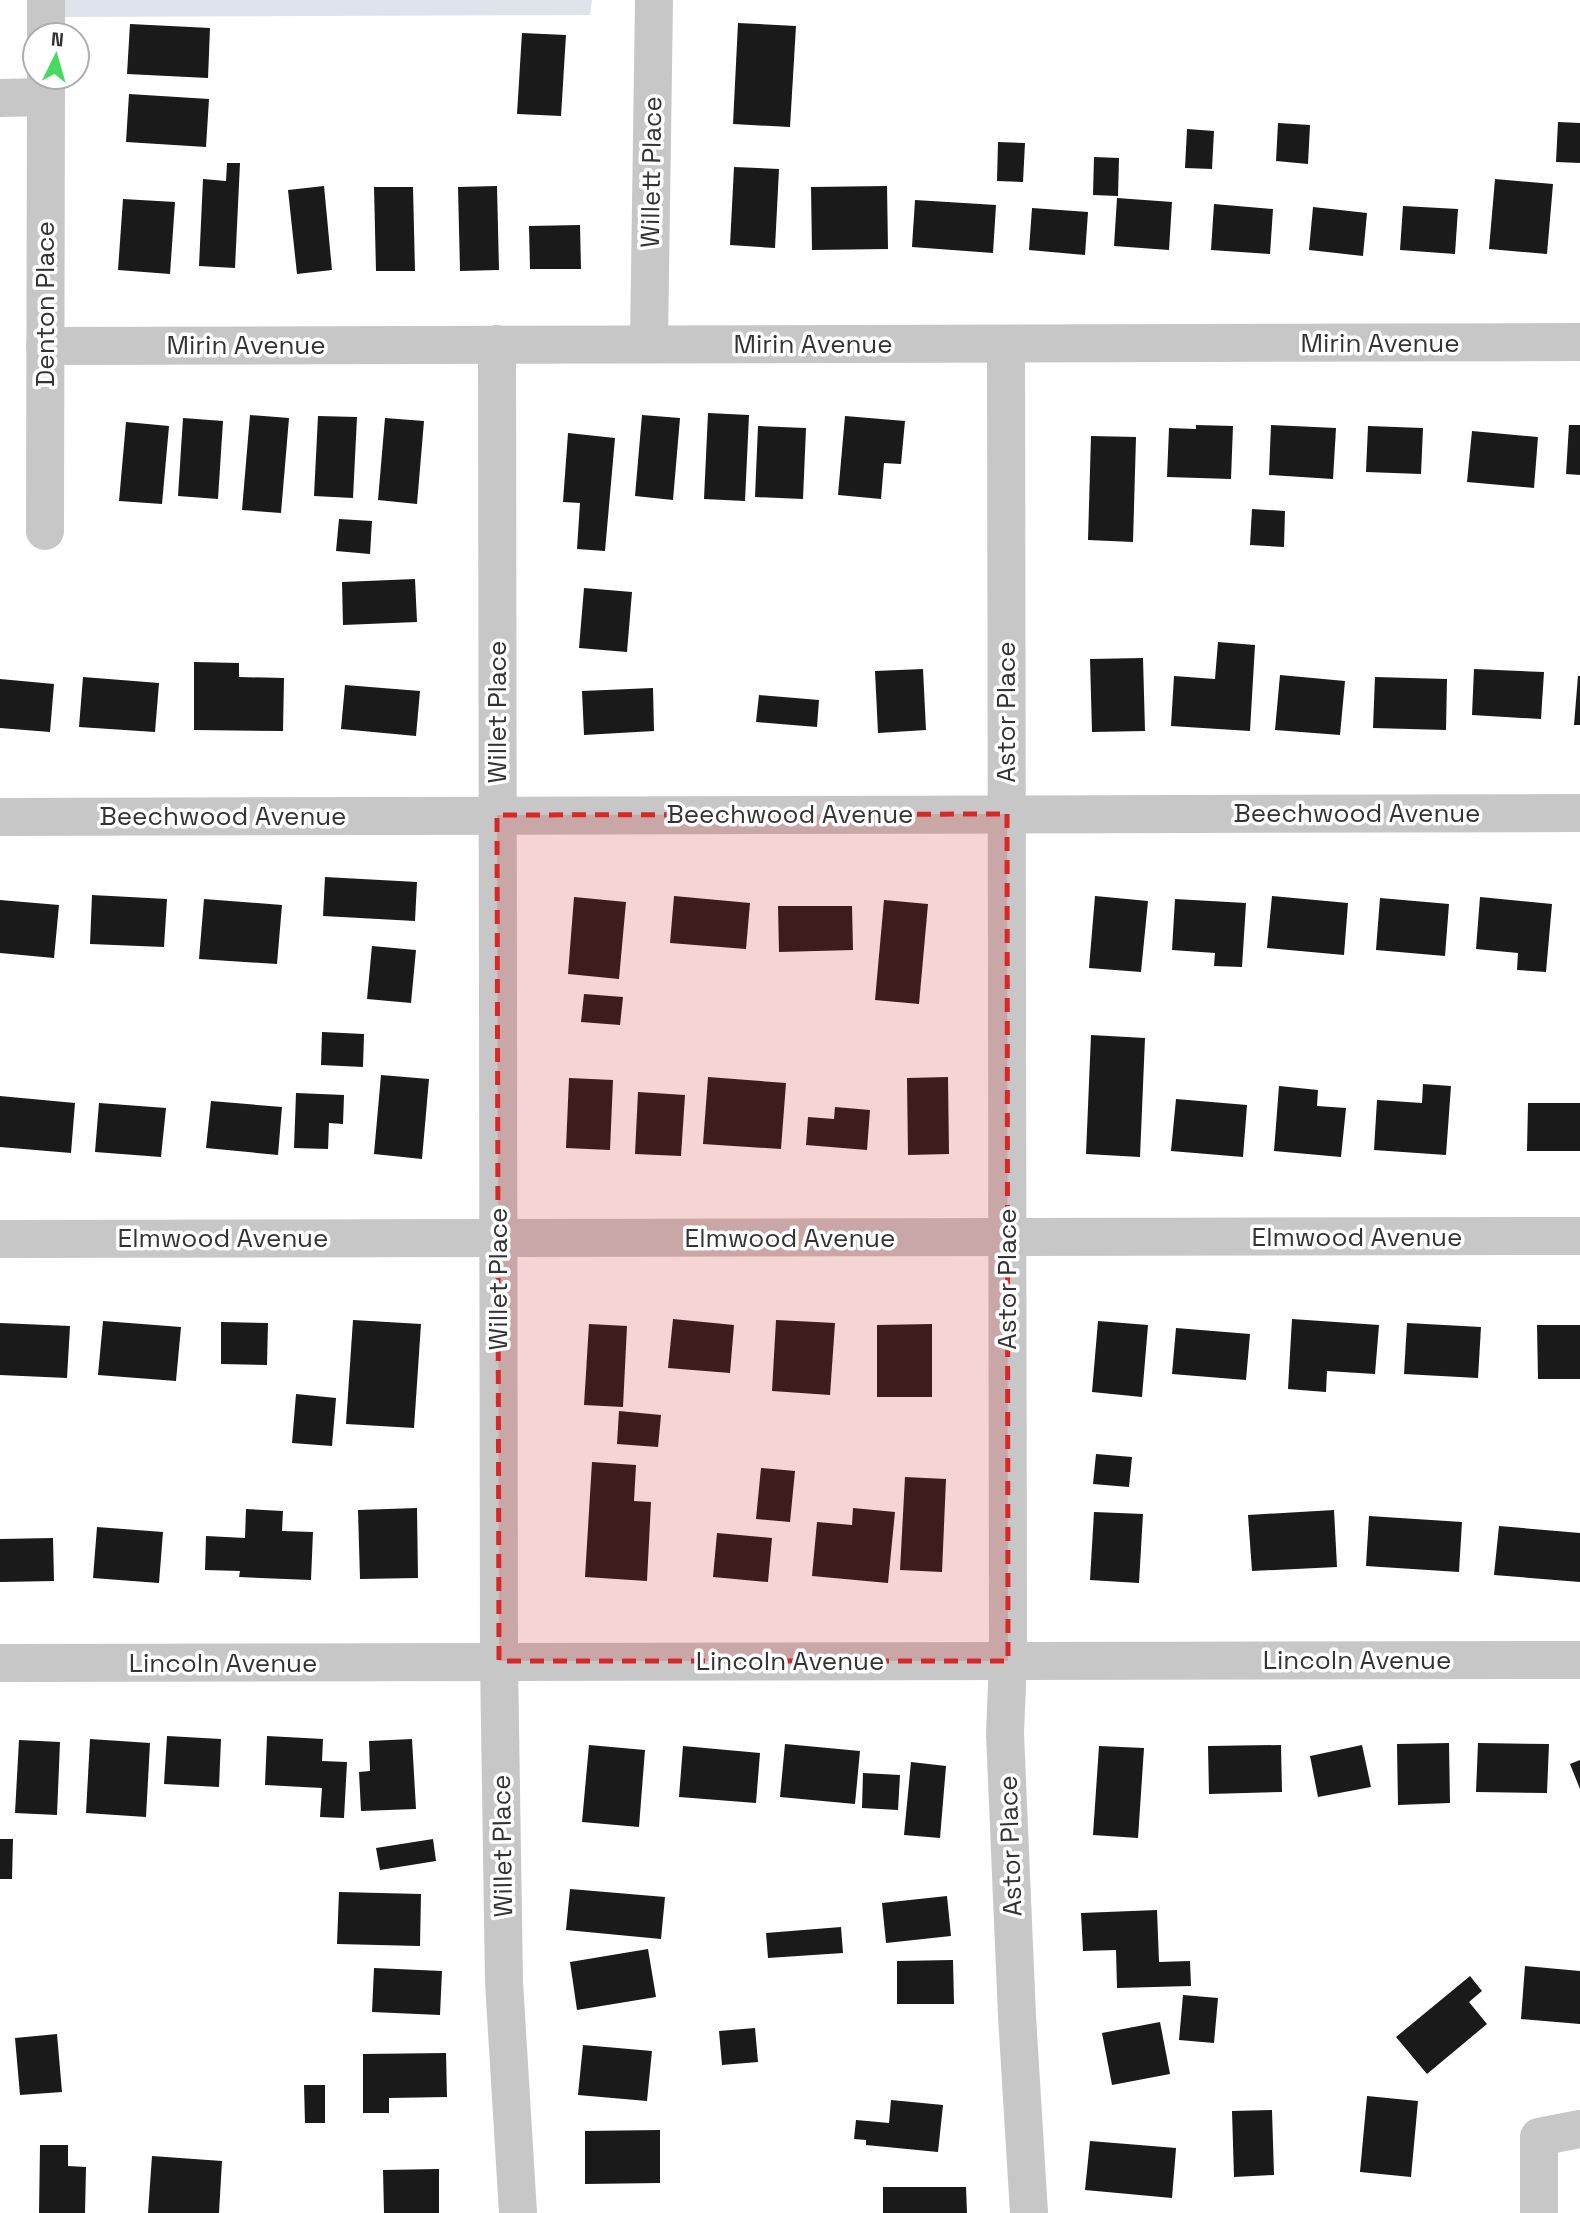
<svg xmlns="http://www.w3.org/2000/svg" width="1580" height="2213" font-family="'Space Grotesk',sans-serif">
  <style>
    .green { fill: #dfe3eb }
    .building { fill: #1a1a1a }
    .lines { fill: none; stroke-linecap: round; stroke-linejoin: round }
    .street { stroke: #c7c7c7; stroke-width: 38 }
    .marked { fill: #d62828; fill-opacity: 0.2; stroke: #d62828; stroke-width: 5; stroke-dasharray: 14 9; stroke-linejoin: round }
    .labels { text-anchor: middle; dominant-baseline: central; stroke-width: 7; stroke-linejoin: round; paint-order: stroke }
    .street-label { font-size: 26px; fill: #333; stroke: #fff }
  </style>
  <rect width="100%" height="100%" fill="#fff"/>
  <path class="green" d="M60,0H592L590,15L59,17Z"/>
  <g class="building">
    <path d="M738,23L796,26L790,127L733,124Z"/>
    <path d="M130,24L210,28L208,78L127,74Z"/>
    <path d="M522,33L566,35L561,116L517,114Z"/>
    <path d="M129,94L209,99L206,147L126,142Z"/>
    <path d="M1558,122L1580,123V163L1556,162Z"/>
    <path d="M1278,123L1310,125L1308,164L1276,161Z"/>
    <path d="M1187,129L1214,131L1212,169L1185,168Z"/>
    <path d="M998,142L1025,143L1023,182L997,181Z"/>
    <path d="M1094,157L1119,158L1118,196L1093,195Z"/>
    <path d="M227,163H240L235,268L199,266L203,179L226,181Z"/>
    <path d="M734,167L779,169L775,248L730,245Z"/>
    <path d="M1495,179L1553,184L1547,254L1489,249Z"/>
    <path d="M324,186L332,270L297,274L288,190Z"/>
    <path d="M497,186L499,270L460,271L458,187Z"/>
    <path d="M887,186L888,249L812,250L811,187Z"/>
    <path d="M374,187H413L415,271H376Z"/>
    <path d="M1117,198L1172,202L1169,250L1114,246Z"/>
    <path d="M123,199L175,202L170,274L118,270Z"/>
    <path d="M915,200L996,205L993,253L912,247Z"/>
    <path d="M1214,204L1273,209L1270,254L1211,250Z"/>
    <path d="M1403,206L1458,209L1455,254L1400,250Z"/>
    <path d="M1313,207L1367,213L1363,256L1309,250Z"/>
    <path d="M1032,208L1088,212L1085,255L1029,250Z"/>
    <path d="M580,225L581,269H530L529,226Z"/>
    <path d="M708,413L749,415L745,501L704,499Z"/>
    <path d="M250,415L289,418L281,513L242,510Z"/>
    <path d="M642,415L680,418L673,500L635,496Z"/>
    <path d="M318,416L357,417L353,498L314,496Z"/>
    <path d="M845,416L905,421L901,464L884,463L881,499L838,495Z"/>
    <path d="M183,418L223,421L218,499L178,496Z"/>
    <path d="M385,418L424,421L417,504L378,500Z"/>
    <path d="M126,422L169,426L162,504L119,501Z"/>
    <path d="M1196,425L1233,426L1231,479L1167,477L1169,428L1196,429Z"/>
    <path d="M1271,425L1336,428L1333,479L1269,475Z"/>
    <path d="M1569,425H1580V475L1566,474Z"/>
    <path d="M758,426L806,428L803,499L755,497Z"/>
    <path d="M1368,426L1423,428L1421,474L1366,472Z"/>
    <path d="M1472,431L1538,437L1534,488L1467,482Z"/>
    <path d="M568,433L615,438L605,551L577,549L580,503L563,502Z"/>
    <path d="M1091,436L1136,437L1133,542L1088,540Z"/>
    <path d="M1252,509L1285,511L1284,547L1250,545Z"/>
    <path d="M339,519L372,521L370,554L336,551Z"/>
    <path d="M415,579L417,622L343,625L342,582Z"/>
    <path d="M584,588L632,592L627,652L579,648Z"/>
    <path d="M1218,642L1255,645L1250,731L1171,726L1174,676L1215,679Z"/>
    <path d="M1143,658L1145,731L1092,732L1090,659Z"/>
    <path d="M194,662L239,663V677L284,678L283,731L194,730Z"/>
    <path d="M923,669L926,730L878,733L875,671Z"/>
    <path d="M1474,669L1544,672L1541,719L1472,715Z"/>
    <path d="M1280,675L1345,681L1340,735L1275,730Z"/>
    <path d="M1578,676H1580V725H1574Z"/>
    <path d="M83,677L159,683L155,732L79,727Z"/>
    <path d="M1375,677L1447,679L1446,730L1373,728Z"/>
    <path d="M0,679L54,684L50,732L0,728Z"/>
    <path d="M345,685L420,691L416,736L341,729Z"/>
    <path d="M653,688L654,731L584,735L582,691Z"/>
    <path d="M759,695L819,700L817,727L756,722Z"/>
    <path d="M325,877L417,882L415,921L323,916Z"/>
    <path d="M92,895L167,899L164,947L90,944Z"/>
    <path d="M674,896L750,903L746,949L670,943Z"/>
    <path d="M1095,896L1148,901L1141,972L1089,968Z"/>
    <path d="M1272,896L1348,903L1344,955L1267,948Z"/>
    <path d="M574,897L626,902L619,979L568,974Z"/>
    <path d="M1480,897L1552,904L1546,972L1517,970L1518,953L1476,949Z"/>
    <path d="M1380,898L1449,904L1445,956L1376,950Z"/>
    <path d="M204,899L282,905L277,964L199,959Z"/>
    <path d="M1175,899L1246,903L1242,967L1214,966L1215,953L1172,950Z"/>
    <path d="M0,900L59,905L54,958L0,953Z"/>
    <path d="M884,900L928,904L919,1004L875,1000Z"/>
    <path d="M778,906H852L853,950L779,952Z"/>
    <path d="M372,946L416,950L411,1003L367,999Z"/>
    <path d="M584,994L623,997L620,1025L581,1022Z"/>
    <path d="M322,1032L364,1034L363,1067L321,1065Z"/>
    <path d="M1091,1035L1145,1038L1140,1157L1086,1154Z"/>
    <path d="M381,1075L429,1079L422,1159L374,1154Z"/>
    <path d="M708,1077L786,1083L781,1149L703,1144Z"/>
    <path d="M948,1077L949,1154L908,1155L907,1078Z"/>
    <path d="M569,1078L613,1080L610,1150L566,1148Z"/>
    <path d="M1423,1084L1451,1086L1446,1155L1374,1150L1377,1100L1422,1103Z"/>
    <path d="M1279,1086L1318,1090L1317,1106L1346,1108L1341,1157L1274,1151Z"/>
    <path d="M638,1092L685,1095L681,1156L635,1154Z"/>
    <path d="M296,1093L344,1095L343,1124L329,1123L328,1149L294,1148Z"/>
    <path d="M0,1096L75,1103L71,1153L0,1147Z"/>
    <path d="M1176,1099L1247,1105L1243,1157L1171,1151Z"/>
    <path d="M211,1101L282,1107L278,1155L206,1148Z"/>
    <path d="M99,1103L166,1108L161,1157L95,1152Z"/>
    <path d="M1528,1103H1580V1151H1527Z"/>
    <path d="M835,1107L870,1110L867,1150L806,1145L808,1117L834,1119Z"/>
    <path d="M673,1319L734,1325L730,1373L668,1368Z"/>
    <path d="M1292,1319L1379,1325L1375,1374L1327,1371L1326,1392L1288,1389Z"/>
    <path d="M353,1320L421,1324L414,1428L346,1424Z"/>
    <path d="M776,1320L835,1323L830,1395L772,1391Z"/>
    <path d="M103,1321L181,1327L176,1381L98,1375Z"/>
    <path d="M1098,1321L1148,1325L1142,1397L1092,1392Z"/>
    <path d="M221,1322L268,1323L267,1365L221,1364Z"/>
    <path d="M0,1323L70,1326L67,1378L0,1375Z"/>
    <path d="M1407,1323L1481,1327L1478,1378L1404,1374Z"/>
    <path d="M589,1324L627,1326L623,1407L584,1405Z"/>
    <path d="M932,1324V1397H877V1325Z"/>
    <path d="M1537,1325H1580V1379H1538Z"/>
    <path d="M1176,1328L1250,1334L1246,1380L1172,1374Z"/>
    <path d="M296,1394L336,1398L332,1446L292,1443Z"/>
    <path d="M619,1411L661,1415L658,1447L617,1444Z"/>
    <path d="M1096,1454L1132,1457L1129,1487L1093,1484Z"/>
    <path d="M592,1462L636,1465L634,1501L651,1502L647,1581L585,1577Z"/>
    <path d="M761,1468L795,1471L790,1522L756,1519Z"/>
    <path d="M905,1477L946,1479L942,1572L900,1570Z"/>
    <path d="M417,1508L418,1578L360,1579L358,1510Z"/>
    <path d="M853,1508L895,1512L888,1583L812,1576L817,1522L852,1525Z"/>
    <path d="M246,1509L283,1511L282,1531L313,1532L311,1580L239,1577L240,1571L205,1570L206,1536L245,1538Z"/>
    <path d="M1334,1510L1337,1567L1252,1571L1248,1515Z"/>
    <path d="M1094,1512L1143,1514L1139,1583L1090,1580Z"/>
    <path d="M1369,1516L1462,1522L1459,1572L1366,1566Z"/>
    <path d="M1499,1526L1580,1533V1582L1494,1575Z"/>
    <path d="M97,1527L163,1532L159,1583L93,1578Z"/>
    <path d="M717,1533L772,1538L768,1582L713,1577Z"/>
    <path d="M53,1538L54,1581L0,1582V1539Z"/>
    <path d="M167,1736L221,1739L219,1787L164,1784Z"/>
    <path d="M267,1736L323,1739L322,1761L347,1762L344,1818L320,1817L322,1788L265,1785Z"/>
    <path d="M90,1739L150,1743L146,1817L86,1813Z"/>
    <path d="M412,1739L416,1809L361,1811L359,1772L370,1771L369,1741Z"/>
    <path d="M19,1740L60,1742L57,1815L15,1813Z"/>
    <path d="M1449,1743L1450,1803L1398,1805L1397,1744Z"/>
    <path d="M1478,1743L1549,1744L1547,1793L1476,1792Z"/>
    <path d="M785,1744L860,1751L855,1804L780,1797Z"/>
    <path d="M589,1745L645,1750L639,1827L582,1822Z"/>
    <path d="M1281,1745L1282,1792L1209,1794L1208,1746Z"/>
    <path d="M1362,1745L1371,1787L1318,1797L1310,1756Z"/>
    <path d="M683,1746L760,1753L756,1803L679,1797Z"/>
    <path d="M1099,1746L1144,1748L1138,1838L1093,1835Z"/>
    <path d="M1580,1760V1789L1570,1764Z"/>
    <path d="M911,1762L946,1766L940,1838L904,1835Z"/>
    <path d="M863,1773L900,1775L898,1810L862,1808Z"/>
    <path d="M0,1839H13L12,1879H0Z"/>
    <path d="M433,1839L436,1861L380,1870L376,1848Z"/>
    <path d="M570,1889L665,1897L661,1939L566,1930Z"/>
    <path d="M339,1892L421,1894L420,1946L337,1944Z"/>
    <path d="M947,1896L951,1936L886,1943L882,1903Z"/>
    <path d="M1157,1910L1159,1962L1190,1961L1191,1986L1117,1988L1116,1950L1083,1951L1081,1913Z"/>
    <path d="M841,1927L843,1953L768,1958L766,1933Z"/>
    <path d="M648,1949L656,1997L577,2010L570,1962Z"/>
    <path d="M953,1960L954,2004H897V1961Z"/>
    <path d="M1525,1966L1580,1971V2024L1521,2019Z"/>
    <path d="M374,1968L442,1971L440,2015L372,2012Z"/>
    <path d="M1470,1976L1482,1991L1469,2002L1487,2024L1427,2074L1396,2037Z"/>
    <path d="M1183,1995L1218,1998L1214,2043L1179,2040Z"/>
    <path d="M1160,2022L1170,2074L1112,2085L1102,2033Z"/>
    <path d="M755,2028L758,2062L722,2065L719,2031Z"/>
    <path d="M57,2034L62,2092L20,2095L15,2038Z"/>
    <path d="M583,2045L652,2051L647,2101L578,2095Z"/>
    <path d="M446,2053L447,2097L389,2098V2113H363V2054Z"/>
    <path d="M304,2085H325V2123H305Z"/>
    <path d="M1367,2096L1418,2101L1411,2177L1360,2172Z"/>
    <path d="M891,2100L943,2105L938,2152L866,2145V2140L854,2139L856,2120L889,2123Z"/>
    <path d="M1272,2110L1274,2175L1234,2177L1232,2111Z"/>
    <path d="M660,2130V2183L585,2184V2131Z"/>
    <path d="M1090,2141L1176,2148L1172,2198L1085,2190Z"/>
    <path d="M40,2145H68V2166L86,2167L85,2213H39Z"/>
    <path d="M152,2156L222,2161L219,2213H148Z"/>
    <path d="M439,2169V2213H384L383,2170Z"/>
    <path d="M883,2187H966L967,2213H883Z"/>
  </g>
  <g class="lines">
    <g class="street">
      <path d="M46,0V35"/>
      <path d="M0,98L46,97"/>
      <path d="M649,343L654,0"/>
      <path d="M497,344L499,1661L504,1982L518,2213"/>
      <path d="M1006,344L1008,1661L1005,1733L1017,2016L1029,2213"/>
      <path d="M45,346L1580,342"/>
      <path d="M45,531L46,77"/>
      <path d="M0,817L1580,813"/>
      <path d="M0,1239L1580,1236"/>
      <path d="M0,1663L1580,1660"/>
      <path d="M1539,2213V2137L1580,2129"/>
    </g>
  </g>
  <path class="marked" d="M1007,814L1008,1661H499L497,815Z"/>
  <g class="labels">
    <g class="street-label">
      <text transform="translate(651 172) rotate(-89)">Willett Place</text>
      <text transform="translate(45 304) rotate(-90)">Denton Place</text>
      <text x="1380" y="343">Mirin Avenue</text>
      <text x="813" y="344">Mirin Avenue</text>
      <text x="246" y="345">Mirin Avenue</text>
      <text transform="translate(497 712) rotate(-90)">Willet Place</text>
      <text transform="translate(1006 712) rotate(-90)">Astor Place</text>
      <text x="1357" y="813">Beechwood Avenue</text>
      <text x="790" y="814">Beechwood Avenue</text>
      <text x="223" y="816">Beechwood Avenue</text>
      <text x="1357" y="1237">Elmwood Avenue</text>
      <text x="223" y="1238">Elmwood Avenue</text>
      <text x="790" y="1238">Elmwood Avenue</text>
      <text transform="translate(498 1279) rotate(-90)">Willet Place</text>
      <text transform="translate(1007 1279) rotate(-90)">Astor Place</text>
      <text x="1357" y="1660">Lincoln Avenue</text>
      <text x="790" y="1661">Lincoln Avenue</text>
      <text x="223" y="1663">Lincoln Avenue</text>
      <text transform="translate(502 1846) rotate(-91)">Willet Place</text>
      <text transform="translate(1010 1846) rotate(-92)">Astor Place</text>
    </g>
  </g>
  <g transform="translate(56 56) rotate(5)"><circle r="33" fill="#ffffff" stroke="#adadad" stroke-width="2"/>
  <path d="M0-5L12 26L0 18L-12 26Z" fill="#44db5e"/>
  <text y="-10" font-size="19" font-weight="bold" text-anchor="middle" fill="#333333">N</text>
  </g>
</svg>
